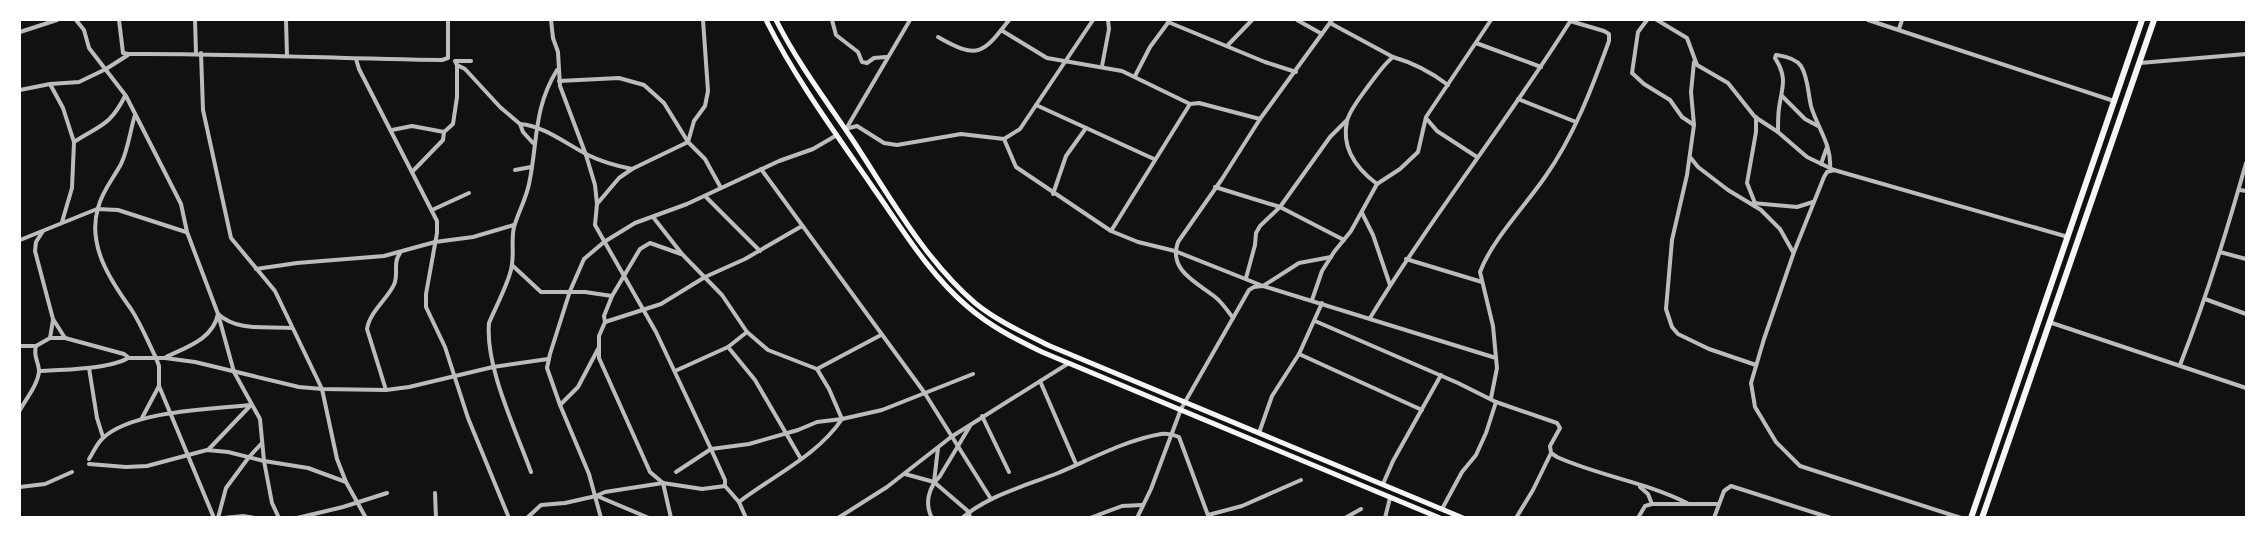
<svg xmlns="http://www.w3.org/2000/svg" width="2266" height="537" font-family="'IBM Plex Serif',serif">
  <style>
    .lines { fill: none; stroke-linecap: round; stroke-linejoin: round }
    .minor { stroke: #bcbcbc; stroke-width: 4 }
    .secondary { stroke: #f5f5f5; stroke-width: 5 }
    .primary { stroke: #f5f5f5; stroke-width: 6 }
  </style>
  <rect width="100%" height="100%" fill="#111"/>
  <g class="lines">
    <g class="minor">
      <path d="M76,20L84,30L89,48L126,96L181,204L187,232L218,314L234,372L260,419L264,461L272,503L279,518"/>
      <path d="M119,20L123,53L129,54C234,53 338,59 442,60L448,58V20"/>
      <path d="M195,20L196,53"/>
      <path d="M286,20L287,56"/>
      <path d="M551,20L553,38L558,52L560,86L586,155L595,185L597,204L595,225L656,332L711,449L725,480V486L739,502L746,518"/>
      <path d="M832,20L836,35L858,52L862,62L867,63L874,58L886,57"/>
      <path d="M1297,20L1322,34"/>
      <path d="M1647,20L1638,32L1632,73L1644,84L1670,100L1682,117L1694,125"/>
      <path d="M1657,20L1687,38L1697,65L1728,83L1755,117L1778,132L1807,157L1834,170L2068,237"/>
      <path d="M1868,20L2114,101"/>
      <path d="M1168,22L1265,62L1296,72"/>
      <path d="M1330,23L1393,57"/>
      <path d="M1899,29L1902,20"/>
      <path d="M1001,30L1047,58L1122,71L1190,104L1199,103L1260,119"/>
      <path d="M20,32L57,20"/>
      <path d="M938,37C978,60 983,54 1009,20"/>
      <path d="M1476,43L1541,67"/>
      <path d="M1228,45L1252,20"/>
      <path d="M201,53L203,110L231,238L275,291L322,389L337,459L346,482"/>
      <path d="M356,59L359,69L437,221V233L426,294V307L445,347L468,418L509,518"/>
      <path d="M1694,62L1691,92L1694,125L1687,175L1672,240L1666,309L1672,327L1678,334L1709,349L1756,365"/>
      <path d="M2140,63L2246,54"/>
      <path d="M457,65L465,69L500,107L520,124L523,132L533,143"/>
      <path d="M1102,66L1109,29L1108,20"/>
      <path d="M1135,76L1150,47L1170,20"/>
      <path d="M559,81L619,78L644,85L664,103L688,142L705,159L721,188"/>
      <path d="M50,84L63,108L74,142"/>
      <path d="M20,90L50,84L79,82L106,69L128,55"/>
      <path d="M1782,96L1805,119L1818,126"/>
      <path d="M1518,99L1576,122"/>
      <path d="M1036,105L1154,159"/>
      <path d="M135,115C130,131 128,150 121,164C113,179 102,191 98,208C87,245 110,280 131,309C141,324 148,342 156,358L159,366V386L214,518"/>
      <path d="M1426,118L1437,131L1477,157"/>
      <path d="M520,124C545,126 566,144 588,155C602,162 617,166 632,169"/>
      <path d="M845,129L857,126L884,143L897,145L961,134L1004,139L1020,129L1093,20"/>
      <path d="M846,129L910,20"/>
      <path d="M392,130L412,126L444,132"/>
      <path d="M1778,132C1778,124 1778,115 1779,108C1782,87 1788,78 1775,58L1776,55C1784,56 1796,59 1801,66C1808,77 1808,93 1811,106C1817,127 1832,145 1830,168"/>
      <path d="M1004,139L1016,167L1111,231L1138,242L1175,251L1263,286L1496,358"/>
      <path d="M1690,157L1698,167L1728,190L1761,210L1780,229L1793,252"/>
      <path d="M1821,164L1827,147"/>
      <path d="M761,169L924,392L991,499"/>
      <path d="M515,170L531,167"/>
      <path d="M1834,170L1827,172L1824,177L1794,252L1764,339L1751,383L1755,407L1776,442L1800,466L1961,518"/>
      <path d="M412,172L443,140L444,132L453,124L457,97V65L455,61H471"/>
      <path d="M1377,184C1357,169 1341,148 1347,121C1350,109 1362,95 1369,85C1377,75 1383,65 1393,57C1414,63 1431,72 1448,85"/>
      <path d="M1215,187L1280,207L1344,240"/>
      <path d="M2240,190L2246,191"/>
      <path d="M1053,194L1066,156L1086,128"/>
      <path d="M705,196L760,251"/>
      <path d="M1753,203L1797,207L1813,202"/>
      <path d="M1755,203L1747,183L1756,132V117"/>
      <path d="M597,204L619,178L632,169L688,142L694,121L705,106L708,91L703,20"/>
      <path d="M432,210L469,193"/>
      <path d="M1362,213L1373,235L1390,285"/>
      <path d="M653,217L682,254L722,295L747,332L768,350L817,369L829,389L842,419C817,456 774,475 739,502"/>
      <path d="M62,222L72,188L74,142C100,125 110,126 125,96"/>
      <path d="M43,231L36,242L35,251L53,319L65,338"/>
      <path d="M1111,231L1190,104"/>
      <path d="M20,240L97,209L118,210L186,232"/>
      <path d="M2220,252L2246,259"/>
      <path d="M1406,259L1482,282"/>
      <path d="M513,266L541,292H585L612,296"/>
      <path d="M256,269L297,263L384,256L435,242L473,237L514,225"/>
      <path d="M1246,278L1255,245L1256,233L1260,226L1280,207L1330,137L1347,120"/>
      <path d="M2205,299L2246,314"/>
      <path d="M1312,300L1322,271L1334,252L1351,231L1377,184L1400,169L1418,152L1426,117L1491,20"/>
      <path d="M1233,318C1227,310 1222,302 1214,296C1196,282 1168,270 1178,242L1222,179L1260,119L1332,20"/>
      <path d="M1370,318C1432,216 1507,122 1571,20"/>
      <path d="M1315,321L1458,383L1496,402L1557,423L1560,428L1550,446L1551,453L1557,457C1599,476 1646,482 1687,503"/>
      <path d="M605,322L661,304L705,277L745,259L802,226"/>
      <path d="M2049,322L2246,388"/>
      <path d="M50,338L53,320"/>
      <path d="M20,346H36L50,338H65L124,354L128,357"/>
      <path d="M728,347L755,380L801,459"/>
      <path d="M1299,354L1422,410"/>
      <path d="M166,357C187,347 213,339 218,314C238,332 266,326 291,328"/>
      <path d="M2180,365C2206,299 2227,231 2246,163"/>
      <path d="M89,368L97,418L103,437"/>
      <path d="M817,369L881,335"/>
      <path d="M39,371C61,370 110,369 128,358H165L195,362L299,387L322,389L386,390L409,387L493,367L548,359"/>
      <path d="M675,371L728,347L747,332"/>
      <path d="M1040,381L1076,464"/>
      <path d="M386,390L367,329C370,310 391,296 395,282C398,271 393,263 400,253"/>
      <path d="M1491,398L1497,368L1496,358L1493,326L1480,272C1492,240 1525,206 1545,177C1574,136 1592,88 1609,41V34L1604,31L1570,21"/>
      <path d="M560,405L578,387L598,349"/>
      <path d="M20,410C26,399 39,383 39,370C38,360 33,356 36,346"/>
      <path d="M982,416L1009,472"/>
      <path d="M142,418L159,386"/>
      <path d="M1259,433L1272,396L1299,354L1322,303"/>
      <path d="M208,450L250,406"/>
      <path d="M89,459C93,453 96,445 102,439C130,411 210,409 251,405"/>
      <path d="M89,464L126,467L147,466L207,450L228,452L264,461L308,468L346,482L366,518"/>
      <path d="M531,472C516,430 485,367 489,323C495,308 511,279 512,264C514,251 511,240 514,227C518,213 526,199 529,184C538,142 533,109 557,70"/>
      <path d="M676,472L711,449L749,444L798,430L817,422L842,419L882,410L973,374"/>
      <path d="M905,474L934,482L969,512L970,518"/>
      <path d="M934,482L938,448"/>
      <path d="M1383,484L1393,461L1441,375"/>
      <path d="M20,487L45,484L72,472"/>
      <path d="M1640,487L1648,494L1652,504"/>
      <path d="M435,493L436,518"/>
      <path d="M597,496L649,518"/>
      <path d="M1442,509L1462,472L1476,455L1486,433L1496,402"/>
      <path d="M1208,515L1242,506L1301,480"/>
      <path d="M218,518L226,488L249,457L262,443"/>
      <path d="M224,518L243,516L255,518"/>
      <path d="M297,518L343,507L387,493"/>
      <path d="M527,518L541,505L565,503L596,496L605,492L663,483L702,489L725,486"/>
      <path d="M601,518L589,474L560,405L547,368L550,354L570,291L584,259L604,242L635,223L687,204L779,161L813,149L837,135"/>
      <path d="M671,518L663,483L650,472L599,358V336L605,322L604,316L612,296L640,249L650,243L681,254"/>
      <path d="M838,518L887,487L951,437L1069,363"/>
      <path d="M932,518C924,503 929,487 940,476L970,426"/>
      <path d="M962,518C989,495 1025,486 1058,473C1091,459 1126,440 1161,434C1168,433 1173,434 1179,437L1209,518"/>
      <path d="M1090,518L1122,506L1142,505"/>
      <path d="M1137,518L1151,489L1181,409L1249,290L1254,287L1263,286L1299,263L1331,257"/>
      <path d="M1345,518L1361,509"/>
      <path d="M1385,518L1390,498"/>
      <path d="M1516,518L1533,490L1551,453"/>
      <path d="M1638,518L1645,506L1652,504H1719"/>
      <path d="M1714,518L1724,491L1731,486L1831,518"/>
    </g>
    <g class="secondary">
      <path d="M766,20C796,80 836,134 874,189C903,230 929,274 968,307C990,326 1015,339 1042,352L1440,518"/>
      <path d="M776,20C797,62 825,99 852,139C889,195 923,258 975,303C997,321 1024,333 1050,346L1463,518"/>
    </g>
    <g class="primary">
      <path d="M1971,518L2142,20"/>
      <path d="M1982,518L2154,20"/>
    </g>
  </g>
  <rect width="2266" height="537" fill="none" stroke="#ffffff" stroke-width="42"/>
</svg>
